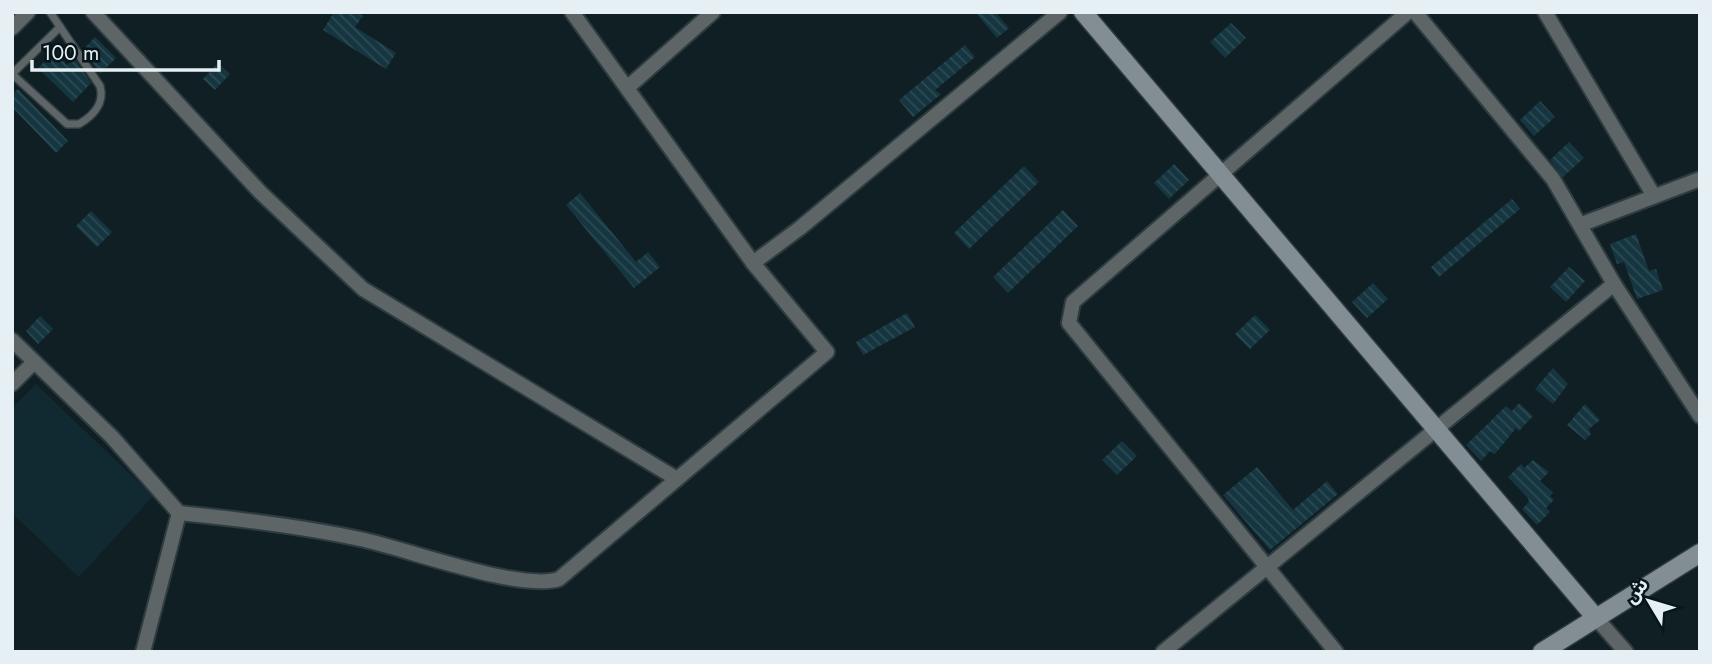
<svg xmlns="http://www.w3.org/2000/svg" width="1712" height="664" font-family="Jost,'Noto Sans Arabic',sans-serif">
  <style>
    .built { fill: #112931 }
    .building { fill: url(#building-back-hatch) }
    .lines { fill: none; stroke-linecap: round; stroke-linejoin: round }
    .lane-casing { stroke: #2e3c41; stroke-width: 10 }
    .street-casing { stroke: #2e3c41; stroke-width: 18 }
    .secondary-casing { stroke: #2e3c41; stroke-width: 21 }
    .lane { stroke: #5d6567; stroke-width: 7 }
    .street { stroke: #5d6567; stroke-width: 14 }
    .secondary { stroke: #828e93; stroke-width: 18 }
  </style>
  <defs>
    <pattern id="building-back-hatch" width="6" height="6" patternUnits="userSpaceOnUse" patternTransform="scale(1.75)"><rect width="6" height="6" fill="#153640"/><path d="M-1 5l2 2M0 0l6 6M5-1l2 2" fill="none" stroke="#2c4a53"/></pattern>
  </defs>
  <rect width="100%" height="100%" fill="#101f24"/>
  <path class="built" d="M36,384L153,496L79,577L12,513V408Z"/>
  <g class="building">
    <path d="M334,12H357L363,16L355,27L396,53L386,69L323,30Z"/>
    <path d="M975,12H995L1009,28L997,38Z"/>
    <path d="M1231,23L1246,38L1225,58L1210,42Z"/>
    <path d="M95,37L116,58L100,74L83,50Z"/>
    <path d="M965,45L975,57L935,90L941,94L913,117L899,100Z"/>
    <path d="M54,52L67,65L74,58L91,83L73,102L38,68Z"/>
    <path d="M218,63L230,74L215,90L203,79Z"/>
    <path d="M18,89L68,141L56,153L12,107V94Z"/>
    <path d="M1540,101L1555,117L1534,136L1520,120Z"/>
    <path d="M1569,142L1584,158L1563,177L1550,160Z"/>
    <path d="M1174,164L1189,180L1169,199L1154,183Z"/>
    <path d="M1024,166L1039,182L969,249L954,233Z"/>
    <path d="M580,193L636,262L648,252L660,267L634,288L566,205Z"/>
    <path d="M1512,199L1520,209L1439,277L1431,267Z"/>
    <path d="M1063,210L1078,226L1008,293L993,277Z"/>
    <path d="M91,211L112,232L97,247L76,226Z"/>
    <path d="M1636,234L1649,271L1656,269L1663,290L1637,299L1624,262L1617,264L1610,244Z"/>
    <path d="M1569,267L1585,281L1566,302L1550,287Z"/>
    <path d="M1373,283L1388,299L1367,318L1352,302Z"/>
    <path d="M907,313L915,327L863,355L856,342Z"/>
    <path d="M1255,315L1270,330L1250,349L1235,334Z"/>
    <path d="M40,316L53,329L38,344L26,331Z"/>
    <path d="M1553,368L1568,384L1553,404L1535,389Z"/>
    <path d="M1519,403L1533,416L1519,431L1516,428L1495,454L1490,451L1481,461L1466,445L1506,406L1512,411Z"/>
    <path d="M1585,404L1600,420L1589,429L1591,434L1585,440L1567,425Z"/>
    <path d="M1122,441L1137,456L1117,475L1102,460Z"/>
    <path d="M1533,460L1549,472L1540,481L1553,493L1550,496L1554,500L1546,508L1550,512L1537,525L1522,509L1529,502L1528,498L1508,477L1521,464L1524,468Z"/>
    <path d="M1257,467L1293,510L1327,481L1338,494L1270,550L1223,495Z"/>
  </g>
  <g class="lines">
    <defs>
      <g id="lane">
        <path d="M12,74L67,124H79C93,116 105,103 100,86L50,12"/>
        <path d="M12,74L60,27"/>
      </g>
      <g id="street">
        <path d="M93,12L260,192L363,289L677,479"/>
        <path d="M1415,12L1553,179L1614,284L1700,416"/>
        <path d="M1545,12L1654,196"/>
        <path d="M12,28L28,12"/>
        <path d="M627,88L713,12"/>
        <path d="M1582,224L1700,179"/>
        <path d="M753,263L800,228L1060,12"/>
        <path d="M12,340L112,437L179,513L143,652"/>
        <path d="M12,384L34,362"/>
        <path d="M179,513C240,519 300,526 360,539C405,548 520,592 559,579L827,352L753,263L572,12"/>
        <path d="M1596,618L1626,652"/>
        <path d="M1163,652L1614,284"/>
        <path d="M1336,652L1069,323L1073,302L1408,12"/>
      </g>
      <g id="secondary">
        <path d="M1083,12L1596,618"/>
        <path d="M1542,652L1700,553"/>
      </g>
    </defs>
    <use href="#lane" class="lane-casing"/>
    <use href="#street" class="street-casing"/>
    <use href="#secondary" class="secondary-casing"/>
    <use href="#lane" class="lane"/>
    <use href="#street" class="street"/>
    <use href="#secondary" class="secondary"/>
  </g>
  <rect width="1712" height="664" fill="none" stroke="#e6eff3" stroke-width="28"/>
  <g transform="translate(1649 601) rotate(308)" stroke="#07161b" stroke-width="5" paint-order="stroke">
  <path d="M0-5L12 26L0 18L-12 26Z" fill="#e6eff3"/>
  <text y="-10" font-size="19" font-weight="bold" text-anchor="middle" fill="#e6eff3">ش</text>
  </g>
  <path d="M32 60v10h187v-10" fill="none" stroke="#e6eff3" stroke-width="3.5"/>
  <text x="42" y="60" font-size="21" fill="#e6eff3" stroke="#07161b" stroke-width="5" paint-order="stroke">100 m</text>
</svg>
